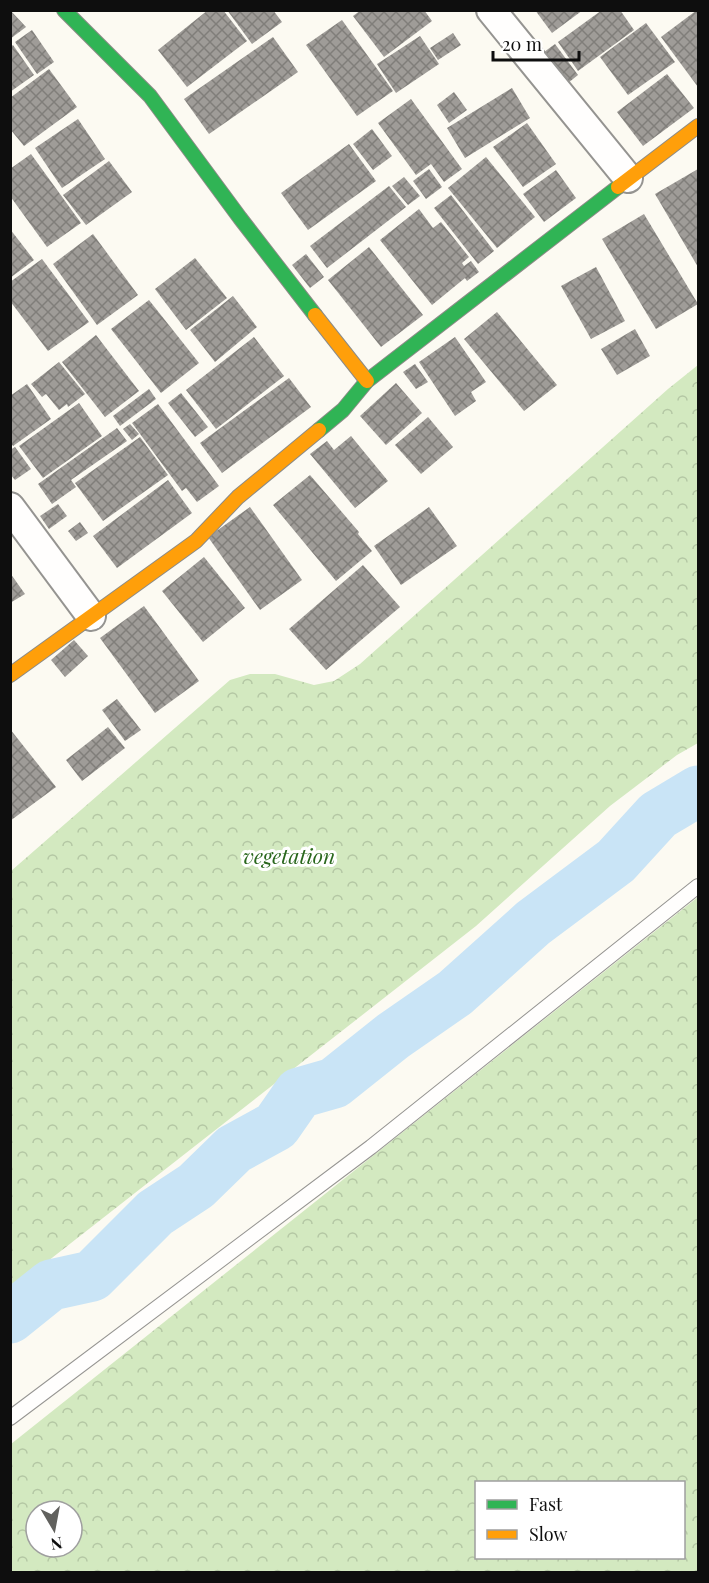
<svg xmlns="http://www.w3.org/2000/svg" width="709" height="1583" font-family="'Playfair Display',serif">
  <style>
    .forest { fill: url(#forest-crowns); fill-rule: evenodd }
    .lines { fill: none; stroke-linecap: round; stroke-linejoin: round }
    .river { stroke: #c9e4f6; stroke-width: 51 }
    .building { fill: url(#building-cross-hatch) }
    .lane-casing { stroke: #959491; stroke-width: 16 }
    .street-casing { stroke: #959491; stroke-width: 32 }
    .fast-casing { stroke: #8c8b87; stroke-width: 16 }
    .slow-casing { stroke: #8c8b87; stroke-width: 16 }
    .lane { stroke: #fffefd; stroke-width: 14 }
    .street { stroke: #fffefd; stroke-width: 28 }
    .fast { stroke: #30b455; stroke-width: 14 }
    .slow { stroke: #ff9f0a; stroke-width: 14 }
    .labels { text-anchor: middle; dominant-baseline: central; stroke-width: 6; stroke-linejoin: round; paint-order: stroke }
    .park-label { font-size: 21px; font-style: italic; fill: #29671d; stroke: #fff }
  </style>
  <defs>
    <pattern id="forest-crowns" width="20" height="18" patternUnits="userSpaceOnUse" patternTransform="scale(1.5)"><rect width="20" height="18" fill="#d3e9c0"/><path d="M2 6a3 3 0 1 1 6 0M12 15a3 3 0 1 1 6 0" fill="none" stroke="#b4c7a4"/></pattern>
    <pattern id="building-cross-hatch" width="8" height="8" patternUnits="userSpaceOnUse" patternTransform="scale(1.5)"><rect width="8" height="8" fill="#9f9c98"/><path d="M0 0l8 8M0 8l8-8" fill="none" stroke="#807e7a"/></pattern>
  </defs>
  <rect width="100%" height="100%" fill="#fcfaf2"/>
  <g class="forest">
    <path d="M698,365V743L677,755L610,806L476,926L11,1290V871L230,680L250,674H275L314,685L334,681L360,664L668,389Z"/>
    <path d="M698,897V1572H11V1444ZM476,1482H684V1558H476ZM36,1511H72V1547H36Z"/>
  </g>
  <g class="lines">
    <path class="river" d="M10,1318L51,1285L92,1276L155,1213L196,1186L234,1149L276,1126L299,1093L334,1083L393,1036L455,993L533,923L616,861L658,815L698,791"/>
  </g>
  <g class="building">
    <path d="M10,10L26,27L10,39Z"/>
    <path d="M208,10H223L247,41L187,87L158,50Z"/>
    <path d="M227,10H273L282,22L252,44Z"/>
    <path d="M361,10H424L432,21L384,57L353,16Z"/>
    <path d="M535,10H583L552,33Z"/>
    <path d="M602,10H620L634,30L578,71L558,42Z"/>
    <path d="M697,10L698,12V87L661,37Z"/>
    <path d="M342,20L393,91L357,116L306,45Z"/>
    <path d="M646,23L675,62L628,95L600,57Z"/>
    <path d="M32,30L54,62L37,74L15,42Z"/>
    <path d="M453,33L461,45L438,60L430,48Z"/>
    <path d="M420,36L439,64L396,93L377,64Z"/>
    <path d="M273,37L298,72L209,134L184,99Z"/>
    <path d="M555,44L578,75L563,87L540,55Z"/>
    <path d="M13,45L34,75L10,92V47Z"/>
    <path d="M49,69L77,107L24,146L10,129V98Z"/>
    <path d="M667,74L694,108L643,146L617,112Z"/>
    <path d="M512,88L530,118L465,158L447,128Z"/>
    <path d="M454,92L467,110L449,123L437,105Z"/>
    <path d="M411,99L462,169L444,182L431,164L416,175L378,123Z"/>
    <path d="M78,119L105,159L62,188L35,148Z"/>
    <path d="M527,123L556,164L523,187L493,147Z"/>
    <path d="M372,129L392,156L373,170L353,144Z"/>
    <path d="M349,144L376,181L308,230L281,193Z"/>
    <path d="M31,154L81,223L47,247L10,196V169Z"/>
    <path d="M486,157L535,217L497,248L448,188Z"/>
    <path d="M109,161L132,192L86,225L63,195Z"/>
    <path d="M429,169L442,187L426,199L413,181Z"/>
    <path d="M698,169V267L655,194Z"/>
    <path d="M556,170L576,198L544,222L523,194Z"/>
    <path d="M404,177L420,196L408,205L392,186Z"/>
    <path d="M389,186L406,207L327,268L310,246Z"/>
    <path d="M451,195L494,251L478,264L434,208Z"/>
    <path d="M419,209L433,228L441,222L469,257L462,263L464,266L471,261L479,272L467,281L465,278L432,305L380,240Z"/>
    <path d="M644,214L698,304L656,329L602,239Z"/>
    <path d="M10,229L34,260L10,278Z"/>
    <path d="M93,234L138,295L97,325L53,264Z"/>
    <path d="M369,247L423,315L381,347L328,280Z"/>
    <path d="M306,254L324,277L310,288L292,265Z"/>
    <path d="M195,258L227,298L186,330L155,289Z"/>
    <path d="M42,259L89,322L48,351L10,301V282Z"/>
    <path d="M596,267L625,321L591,339L561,286Z"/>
    <path d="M233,296L257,327L215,362L190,330Z"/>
    <path d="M149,300L199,363L161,393L111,329Z"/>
    <path d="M497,312L557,385L524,411L464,339Z"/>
    <path d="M635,329L650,356L617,375L601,349Z"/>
    <path d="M96,335L139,391L105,417L62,362Z"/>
    <path d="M254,337L284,376L216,429L186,390Z"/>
    <path d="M455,337L486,382L471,392L476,401L455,416L419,362Z"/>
    <path d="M59,362L85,394L68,407L67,404L59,410L46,394L42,397L31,384Z"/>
    <path d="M415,364L428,382L416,389L403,372Z"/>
    <path d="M289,378L311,407L222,473L200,443Z"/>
    <path d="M396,383L422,413L386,445L360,416Z"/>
    <path d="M27,384L51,419L13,446L10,442V396Z"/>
    <path d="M149,389L156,399L120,426L113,416Z"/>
    <path d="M181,393L208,427L195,437L168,403Z"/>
    <path d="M79,403L102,436L43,478L19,446Z"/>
    <path d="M158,404L219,486L197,502L186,488L182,491L132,423Z"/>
    <path d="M428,417L453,447L421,474L395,445Z"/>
    <path d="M130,424L139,434L132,440L123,429Z"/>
    <path d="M117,428L127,441L71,480L76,487L52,504L38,484Z"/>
    <path d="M351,436L388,481L355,508L310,454L327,441L334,450Z"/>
    <path d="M140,437L168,475L103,521L75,483Z"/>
    <path d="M15,447L31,469L15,480L10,474V450Z"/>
    <path d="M310,475L359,532L358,534L372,551L336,581L273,505Z"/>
    <path d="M168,480L192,513L117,568L93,536Z"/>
    <path d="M58,504L67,516L49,529L40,516Z"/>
    <path d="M250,507L302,580L260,610L208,537Z"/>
    <path d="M429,507L457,546L401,585L374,546Z"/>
    <path d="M80,522L88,533L76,541L68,531Z"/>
    <path d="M204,557L245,608L203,642L162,591Z"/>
    <path d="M363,565L400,607L326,670L289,629Z"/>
    <path d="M10,573L25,594L10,603Z"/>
    <path d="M144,606L199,681L155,713L100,638Z"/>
    <path d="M74,640L88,656L65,677L51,660Z"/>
    <path d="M117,699L141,730L125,741L102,710Z"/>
    <path d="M108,727L125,748L82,781L66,760Z"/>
    <path d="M10,729L56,787L10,821Z"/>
  </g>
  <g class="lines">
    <defs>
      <path id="lane" d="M10,1418L371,1147L698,886"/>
      <g id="street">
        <path d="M491,10L628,178"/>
        <path d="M10,507L91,616"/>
      </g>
      <g id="fast">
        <path d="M64,10L150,96L240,218L315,315"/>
        <path d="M319,430L343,410L367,381L618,187"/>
      </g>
      <g id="slow">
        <path d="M618,187L698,126"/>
        <path d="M315,315L367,381"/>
        <path d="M10,675L196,541L238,497L319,430"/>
      </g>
    </defs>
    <use href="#lane" class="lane-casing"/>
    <use href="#street" class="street-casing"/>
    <use href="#fast" class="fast-casing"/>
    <use href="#slow" class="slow-casing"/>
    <use href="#lane" class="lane"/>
    <use href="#street" class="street"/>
    <use href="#fast" class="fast"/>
    <use href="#slow" class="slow"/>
  </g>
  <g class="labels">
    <g class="park-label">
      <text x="289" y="855">vegetation</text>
    </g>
  </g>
  <rect width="709" height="1583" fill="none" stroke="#0e0e0e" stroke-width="24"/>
  <rect x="475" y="1481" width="210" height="78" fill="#ffffff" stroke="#9f9f9f" stroke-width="1.5"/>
  <rect x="487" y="1500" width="30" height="9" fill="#30b455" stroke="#9f9f9f" stroke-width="1.5"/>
  <text x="529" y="1511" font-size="18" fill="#0e0e0e">Fast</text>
  <rect x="487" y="1530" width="30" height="9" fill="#ff9f0a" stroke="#9f9f9f" stroke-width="1.5"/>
  <text x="529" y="1541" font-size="18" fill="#0e0e0e">Slow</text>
  <g transform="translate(54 1529) rotate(170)"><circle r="28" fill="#ffffff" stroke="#9f9f9f" stroke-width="1.5"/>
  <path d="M0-4.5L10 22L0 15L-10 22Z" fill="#61615e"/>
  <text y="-9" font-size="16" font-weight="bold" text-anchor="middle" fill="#0e0e0e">N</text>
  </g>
  <path d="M493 51v9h86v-9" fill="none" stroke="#0e0e0e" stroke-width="3"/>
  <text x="502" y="51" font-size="18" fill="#0e0e0e" stroke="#ffffff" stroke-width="4.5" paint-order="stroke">20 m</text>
</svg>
